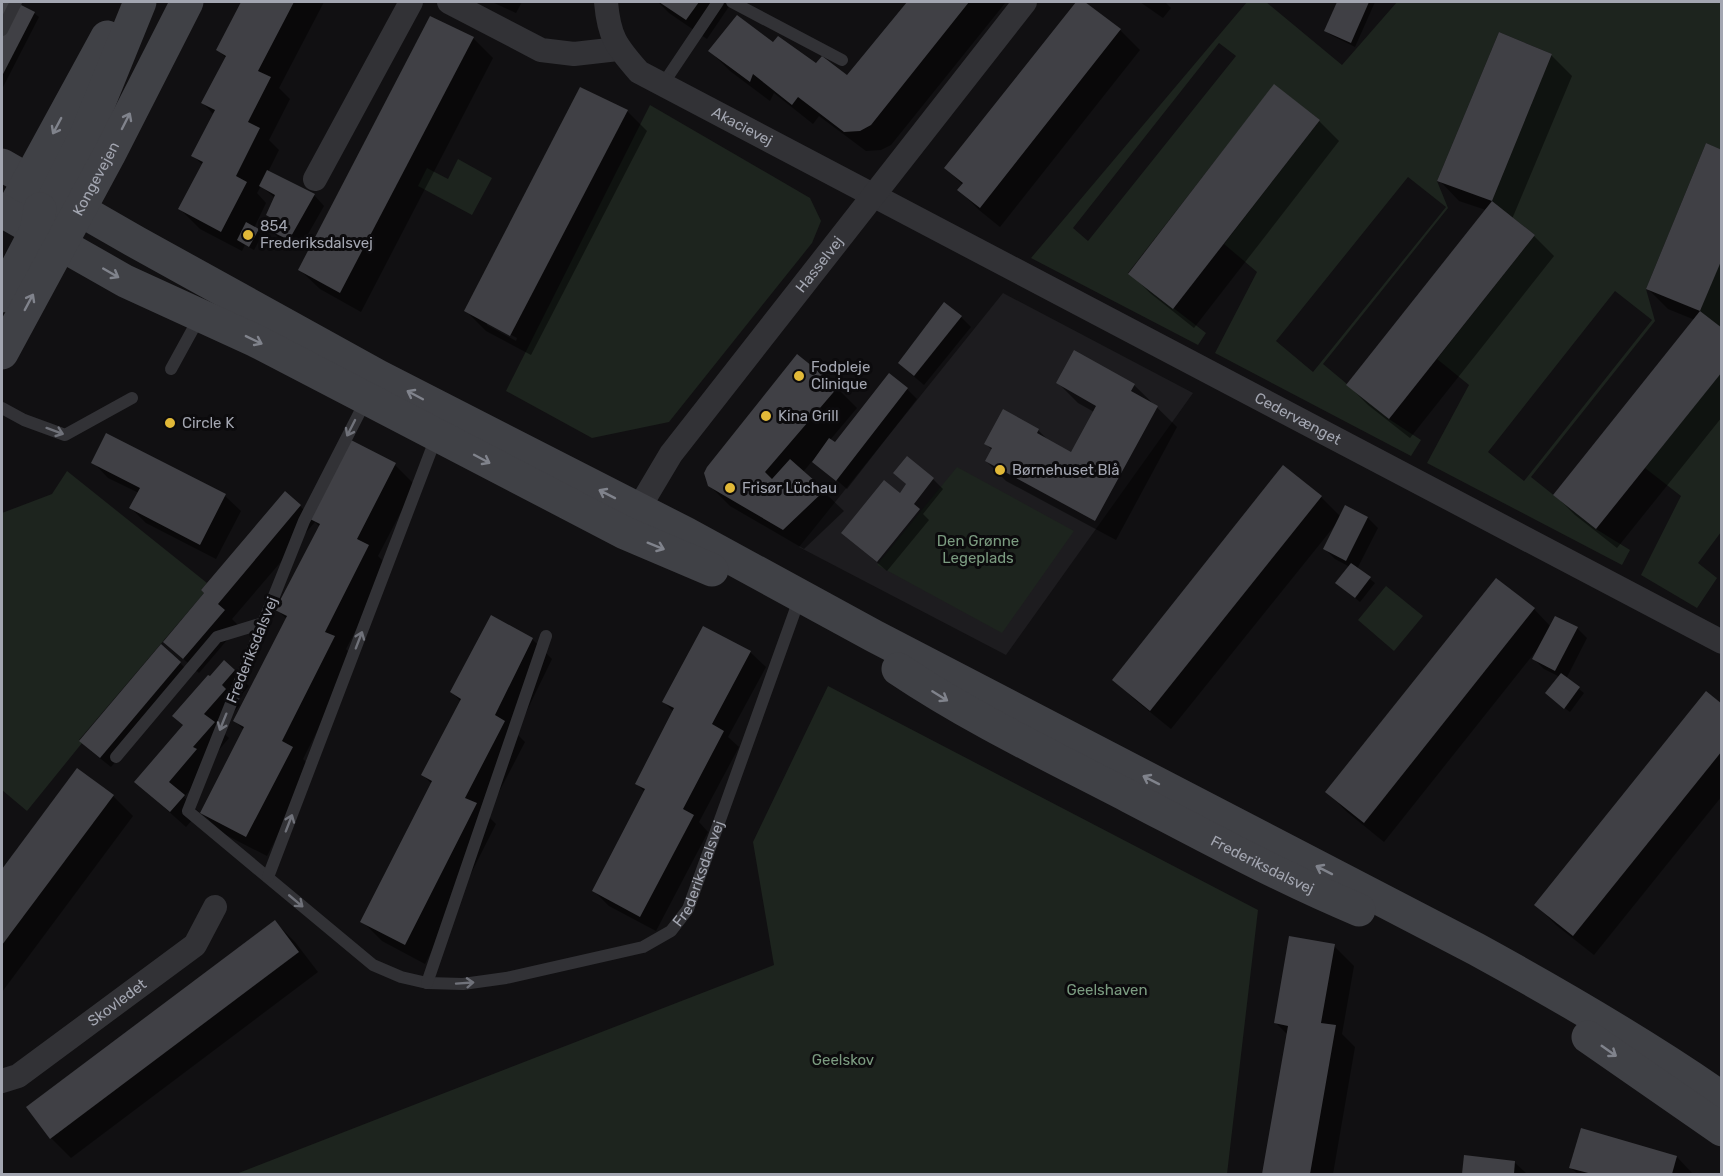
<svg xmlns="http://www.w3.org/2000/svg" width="1723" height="1176" font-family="Rubik,sans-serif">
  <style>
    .built { fill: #1d1c1f }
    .green { fill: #1d241e; fill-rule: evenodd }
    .shadow { fill: #0007; fill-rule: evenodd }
    .building { fill: #404045 }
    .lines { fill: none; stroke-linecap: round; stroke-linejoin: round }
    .lane { stroke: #323236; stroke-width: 12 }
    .street { stroke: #323236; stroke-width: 24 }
    .secondary { stroke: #404146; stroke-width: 33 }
    .oneway { stroke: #80838c }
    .oneway2 { stroke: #70727a }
    .poi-dot { fill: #e2b938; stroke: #0c0b0d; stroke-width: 2 }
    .labels { text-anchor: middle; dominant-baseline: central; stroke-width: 6; stroke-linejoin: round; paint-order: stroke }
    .street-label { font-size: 15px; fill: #a3a6b1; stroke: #0c0b0d }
    .poi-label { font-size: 15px; fill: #a3a6b1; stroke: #0c0b0d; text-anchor: start }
    .park-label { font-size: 15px; fill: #7b9b80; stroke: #0c0b0d }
  </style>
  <rect width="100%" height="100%" fill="#111012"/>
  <path class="built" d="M1003,293L1193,393L1006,655L799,547Z"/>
  <g class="green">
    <path d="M1247,2H1266L1342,65L1397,2H1721V150L1706,143L1646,289L1655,321L1531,477L1596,529L1630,550L1622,565L1427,463L1469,385L1437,359L1535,235L1492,201L1552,54L1499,32L1437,181L1448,208L1323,364L1389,419L1421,440L1411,456L1215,353L1257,272L1224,244L1320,120L1274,85L1128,273L1206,333L1198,345L1031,258ZM1219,43L1236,56L1088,241L1073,228ZM1408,177L1446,207L1313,372L1276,341ZM1615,291L1652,320L1524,481L1488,452Z"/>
    <path d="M650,105L810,198L821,221L812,243L669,422L592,438L506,391Z"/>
    <path d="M458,159L492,178L472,215L418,186L427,168L448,179Z"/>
    <path d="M1721,259V328L1700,311Z"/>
    <path d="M1721,372V532L1698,563L1717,578L1697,608L1641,575L1681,496L1645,468Z"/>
    <path d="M957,467L1074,531L1002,633L877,565Z"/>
    <path d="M67,471L207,583L201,590L204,593L79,740L82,743L27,811L2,790V513L52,494Z"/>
    <path d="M1386,586L1423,616L1394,651L1358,620Z"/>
    <path d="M828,686L1258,910L1227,1174H236L774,965L753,842Z"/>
  </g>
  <g class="shadow">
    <path d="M2,2H12L34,13L39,17L2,89Z"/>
    <path d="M242,2H324L279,88L290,99L269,140L279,150L268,172L314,195L324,206L299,250L280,239L270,229L274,221L268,215L275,198L261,186L257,193L266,203L254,228L262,235L254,250L245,245L242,251L200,229L180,209L203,165L193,156L214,115L203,103L226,58L218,50Z"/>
    <path d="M492,2H522L516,13Z"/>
    <path d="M658,2H732L707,39L669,13Z"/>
    <path d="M909,2H1006L891,145L881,150L866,151L819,116L813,124L774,93L770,101L730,71L710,51L773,44L816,65L847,77L851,75Z"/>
    <path d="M1077,2H1083L1120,30L1140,50L1000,227L979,210L959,190L963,185L946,168Z"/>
    <path d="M1140,2H1167L1166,3L1171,8L1163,18Z"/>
    <path d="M1339,2H1375L1355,47L1331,35L1326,31Z"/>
    <path d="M1500,34L1551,55L1572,76L1512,219L1534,236L1554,256L1410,438L1368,405L1348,385L1486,210L1459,201L1439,180Z"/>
    <path d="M473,38L493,58L361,312L320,289L299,269Z"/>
    <path d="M627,111L647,131L531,355L486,331L466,311ZM487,322L517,338L516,341L487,325Z"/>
    <path d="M1319,121L1339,141L1194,328L1150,293L1130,273Z"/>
    <path d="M1722,151V417L1617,548L1575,515L1555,495L1695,320L1668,309L1648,289Z"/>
    <path d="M961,317L971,327L924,385L910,373Z"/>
    <path d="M1058,383L1134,385L1177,427L1116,540L1006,481L986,461L992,450L986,444L1038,430L1050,442L1072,454L1094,412L1078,403Z"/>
    <path d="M837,388L857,408L830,440L835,444L907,389L917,399L847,489L813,460L803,472L844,511L804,549L730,506L709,485Z"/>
    <path d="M107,435L225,496L241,511L216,559L146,523L131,508L139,493L108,478L93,462Z"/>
    <path d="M395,465L415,485L378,556L389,567L346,649L354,658L303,759L312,768L267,856L222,833L202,813L244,730L235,721L287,619L277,610L320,527L315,522L232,619L239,626L199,673L165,642L300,506L312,518Z"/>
    <path d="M895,473L933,479L943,489L923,514L929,520L887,571L843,533L900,495L907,485Z"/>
    <path d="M1321,497L1341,517L1346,507L1368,518L1378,528L1357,569L1375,583L1360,602L1342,587L1350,567L1335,559L1325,549L1336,524L1171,729L1134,699L1114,679Z"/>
    <path d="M1534,609L1551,627L1577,628L1587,638L1566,679L1584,693L1570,712L1551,698L1560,677L1544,669L1534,659L1536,651L1384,842L1347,812L1327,792Z"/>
    <path d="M532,639L552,659L516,733L525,742L487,815L496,824L425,964L382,941L362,921L432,784L423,775L461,702L452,692Z"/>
    <path d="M750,652L766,667L728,737L739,747L699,822L708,832L656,931L609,906L594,891L645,792L636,783L674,712L664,702Z"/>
    <path d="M180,663L190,673L111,767L91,751Z"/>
    <path d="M234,671L249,686L236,701L240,705L219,729L229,738L208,763L211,766L184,797L199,812L186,827L136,782Z"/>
    <path d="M1722,706V796L1594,955L1556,925L1536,905Z"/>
    <path d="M77,770L113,796L133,816L2,992V871Z"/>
    <path d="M275,922L295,942L318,972L71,1158L51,1138Z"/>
    <path d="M1334,946L1354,966L1342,1034L1355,1047L1333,1174H1263L1288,1035L1276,1023Z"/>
    <path d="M1465,1157L1514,1162L1527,1174H1463Z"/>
    <path d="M1677,1157L1692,1173L1691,1174H1578L1571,1168Z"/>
  </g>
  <g class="building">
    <path d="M2,2H15L35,12L2,76Z"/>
    <path d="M241,2H294L258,71L271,77L248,122L260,128L236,176L247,182L221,232L178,209L203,162L191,156L215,110L201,103L226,56L216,50Z"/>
    <path d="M659,2H699L686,20Z"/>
    <path d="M907,2H969L871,125L860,131L844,132L798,97L792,105L753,74L750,82L708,51L737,15L773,42L778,36L816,63L822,56L847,75Z"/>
    <path d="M1076,2H1085L1121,29L980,208L957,190L963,183L944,168Z"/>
    <path d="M1337,2H1369L1351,43L1324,31Z"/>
    <path d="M430,16L474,37L340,293L298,270Z"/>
    <path d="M1499,32L1552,54L1492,201L1437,181Z"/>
    <path d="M1274,84L1320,120L1173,309L1128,274Z"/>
    <path d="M580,87L628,110L510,336L464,311Z"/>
    <path d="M1706,143L1722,150V259L1700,311L1646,289Z"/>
    <path d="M267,170L315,194L289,240L268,230L273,219L266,215L275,195L259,186Z"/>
    <path d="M1492,201L1535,235L1389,419L1346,385Z"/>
    <path d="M246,222L259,229L249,247L237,240Z"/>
    <path d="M944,302L962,316L914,376L898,363Z"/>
    <path d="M1700,311L1722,328V372L1596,529L1553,495Z"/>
    <path d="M1074,350L1135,384L1131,391L1158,406L1095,521L985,461L992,448L984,444L1003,409L1039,429L1037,433L1071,452L1096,406L1056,383Z"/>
    <path d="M797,354L838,387L765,472L772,479L790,459L825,490L783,530L708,486L704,473L707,467Z"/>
    <path d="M889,373L908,388L836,481L812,462L829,438L835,442Z"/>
    <path d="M106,433L226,494L200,545L129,508L140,488L91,463Z"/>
    <path d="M351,440L396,463L357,539L369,545L325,632L335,636L282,741L293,747L246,837L200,813L244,727L233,721L287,616L275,610L320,524L310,519Z"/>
    <path d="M907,456L934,478L914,504L920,509L877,562L841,533L884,480L900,493L906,484L893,473Z"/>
    <path d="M1283,465L1322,496L1150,711L1112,680Z"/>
    <path d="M285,491L301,505L218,604L225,610L183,659L163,642L204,593L201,590Z"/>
    <path d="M1345,505L1368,517L1346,561L1323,549Z"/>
    <path d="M1351,563L1371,577L1355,598L1335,583Z"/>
    <path d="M1496,578L1535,608L1364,823L1325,792Z"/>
    <path d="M491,615L533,638L495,715L505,721L465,798L477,803L405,945L360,922L432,781L421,775L461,699L450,692Z"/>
    <path d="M1555,616L1578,627L1555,671L1532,659Z"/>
    <path d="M703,626L751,651L712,724L724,731L683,809L694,815L640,917L592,891L645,789L635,784L674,708L662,702Z"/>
    <path d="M161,644L181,662L100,758L79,741Z"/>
    <path d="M224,660L235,670L222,685L226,689L204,714L215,722L193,747L197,749L169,782L185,795L170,812L134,782L183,725L172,716L208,675L210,676Z"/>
    <path d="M1561,673L1580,687L1564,709L1545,693Z"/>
    <path d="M1706,691L1722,704V751L1573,936L1534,905Z"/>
    <path d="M77,768L114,795L2,945V869Z"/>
    <path d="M275,920L299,952L50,1139L26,1107Z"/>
    <path d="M1289,936L1335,944L1321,1023L1336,1025L1310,1174H1262L1288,1026L1274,1023Z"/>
    <path d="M1581,1128L1677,1156L1672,1174H1592L1569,1168Z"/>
    <path d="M1464,1155L1515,1161L1514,1174H1462Z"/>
  </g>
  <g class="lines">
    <g class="lane">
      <path d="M732,2L842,60"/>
      <path d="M2,30L16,2"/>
      <path d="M663,84L718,2"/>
      <path d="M171,369L199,318"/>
      <path id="s1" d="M367,398L304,521L188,811L373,965L401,977L427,983L463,984L506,978L643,947L671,931L688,909L800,597"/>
      <path d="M2,408L24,420L65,435L132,398"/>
      <path d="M116,757L217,637L263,623"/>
      <path d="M268,877L437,435"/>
      <path d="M427,983L546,636"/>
    </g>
    <g class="street">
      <path d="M449,2L541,50L574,54L618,49"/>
      <path id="s2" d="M606,2C609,37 616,46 639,72L1722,642"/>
      <path d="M315,179L411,2"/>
      <path id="s3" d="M630,523L671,454L1025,2"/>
      <path id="s4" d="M2,1081L18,1076L195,945L215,907"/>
    </g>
    <g class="secondary">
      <path d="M2,165L136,242L378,376L687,534L874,636L1476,949C1560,995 1643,1043 1722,1098"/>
      <path d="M18,200L107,37"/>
      <path d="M2,211L125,281L256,341L625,533L712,570"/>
      <path d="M52,217L55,196L86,135L140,2"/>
      <path d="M2,296L36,231L40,209"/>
      <path id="s5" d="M2,353L109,155L187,2"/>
      <path id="s6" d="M898,669C971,718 1051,756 1130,797C1205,836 1280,877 1359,910"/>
      <path d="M1588,1037L1722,1130"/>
    </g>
  </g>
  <defs><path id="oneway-shaft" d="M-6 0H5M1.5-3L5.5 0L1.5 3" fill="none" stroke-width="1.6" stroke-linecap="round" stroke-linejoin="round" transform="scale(1.5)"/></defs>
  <g class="oneway">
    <use href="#oneway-shaft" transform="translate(126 121) rotate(-63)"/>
    <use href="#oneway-shaft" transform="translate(57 126) rotate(118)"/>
    <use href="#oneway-shaft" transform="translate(111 273) rotate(30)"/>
    <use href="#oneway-shaft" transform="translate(29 302) rotate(-62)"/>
    <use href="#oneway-shaft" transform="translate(254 340) rotate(26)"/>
    <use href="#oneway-shaft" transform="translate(415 395) rotate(-152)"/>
    <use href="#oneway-shaft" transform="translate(482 459) rotate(28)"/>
    <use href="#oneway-shaft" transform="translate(607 494) rotate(-153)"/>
    <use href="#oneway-shaft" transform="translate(656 546) rotate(22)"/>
    <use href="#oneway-shaft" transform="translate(940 696) rotate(32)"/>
    <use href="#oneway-shaft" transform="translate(1151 780) rotate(-153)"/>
    <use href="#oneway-shaft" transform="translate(1324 870) rotate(-153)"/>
    <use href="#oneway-shaft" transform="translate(1609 1051) rotate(35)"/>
  </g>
  <g class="oneway2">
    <use href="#oneway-shaft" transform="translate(351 428) rotate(117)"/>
    <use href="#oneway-shaft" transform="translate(55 431) rotate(20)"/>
    <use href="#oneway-shaft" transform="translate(359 640) rotate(-69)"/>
    <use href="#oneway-shaft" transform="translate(223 722) rotate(112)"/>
    <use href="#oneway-shaft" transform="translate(289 823) rotate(-69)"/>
    <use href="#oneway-shaft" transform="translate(296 901) rotate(40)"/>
    <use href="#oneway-shaft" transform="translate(465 983) rotate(-4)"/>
  </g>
  <g class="poi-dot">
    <circle cx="248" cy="235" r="6"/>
    <circle cx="799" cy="376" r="6"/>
    <circle cx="766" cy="416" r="6"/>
    <circle cx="170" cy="423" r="6"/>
    <circle cx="1000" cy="470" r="6"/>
    <circle cx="730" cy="488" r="6"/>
  </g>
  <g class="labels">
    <g class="street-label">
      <text stroke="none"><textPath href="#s2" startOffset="196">Akacievej</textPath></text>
      <text stroke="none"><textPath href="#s5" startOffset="198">Kongevejen</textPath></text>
      <text stroke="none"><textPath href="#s3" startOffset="321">Hasselvej</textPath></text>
      <text stroke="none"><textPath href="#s2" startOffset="824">Cedervænget</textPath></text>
      <text transform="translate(252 650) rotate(-68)">Frederiksdalsvej</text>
      <text stroke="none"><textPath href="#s6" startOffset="414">Frederiksdalsvej</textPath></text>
      <text stroke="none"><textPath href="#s1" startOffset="1065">Frederiksdalsvej</textPath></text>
      <text stroke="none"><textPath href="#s4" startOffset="140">Skovledet</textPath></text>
    </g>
    <g class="poi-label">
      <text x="260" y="226">854<tspan x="260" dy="17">Frederiksdalsvej</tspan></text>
      <text x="811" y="367">Fodpleje<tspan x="811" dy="17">Clinique</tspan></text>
      <text x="778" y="416">Kina Grill</text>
      <text x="182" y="423">Circle K</text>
      <text x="1012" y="470">Børnehuset Blå</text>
      <text x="742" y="488">Frisør Lüchau</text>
    </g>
    <g class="park-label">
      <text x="978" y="541">Den Grønne<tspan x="978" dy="17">Legeplads</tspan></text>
      <text x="1107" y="990">Geelshaven</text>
      <text x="843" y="1060">Geelskov</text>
    </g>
  </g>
  <rect width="1723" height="1176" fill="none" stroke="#a3a6b1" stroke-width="6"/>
</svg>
